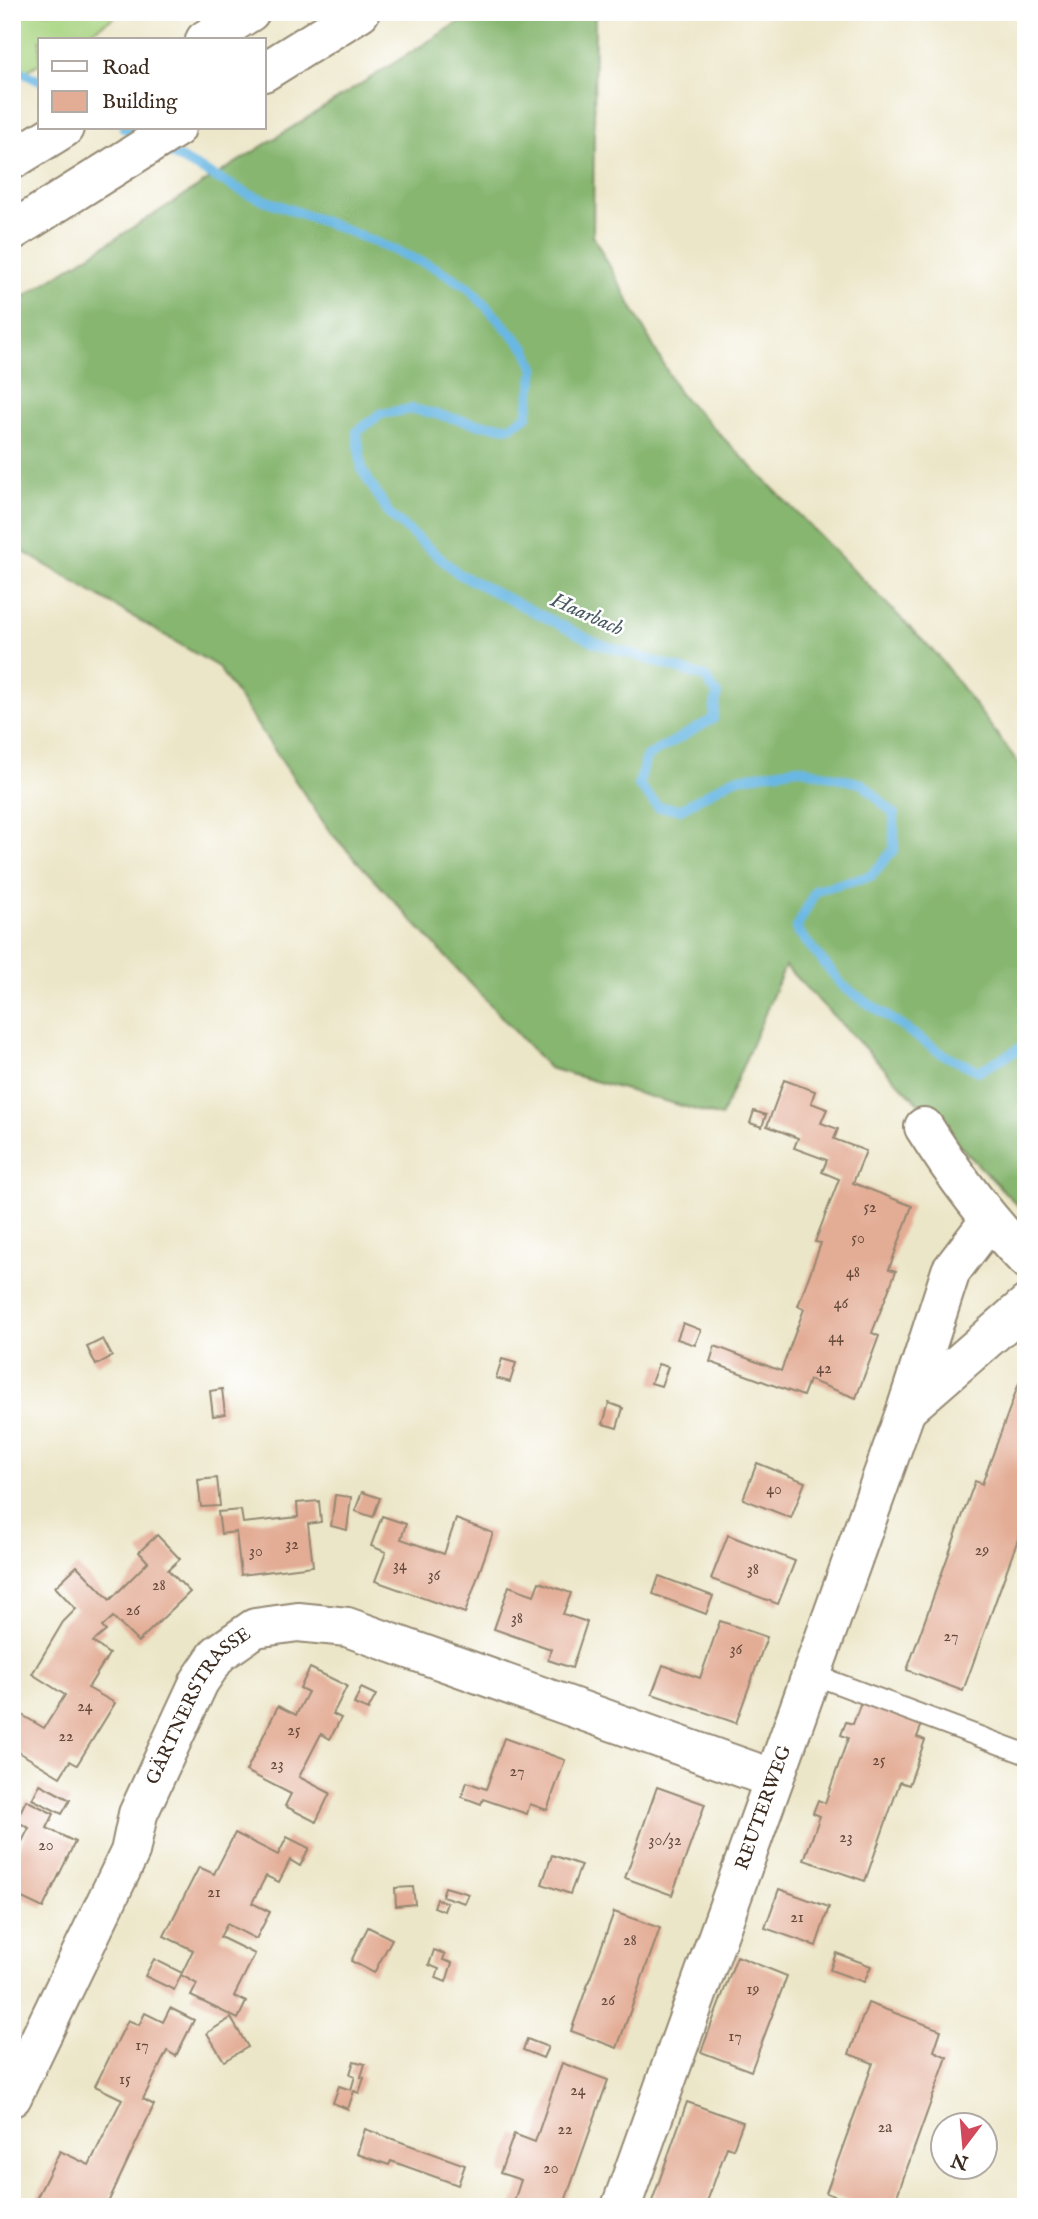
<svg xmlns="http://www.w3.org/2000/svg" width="1038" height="2219" font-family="'IM FELL English',serif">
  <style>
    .green { fill: #a8d481; stroke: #727f50; stroke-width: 2 }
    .forest { fill: #86b66f; stroke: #607046; stroke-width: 2 }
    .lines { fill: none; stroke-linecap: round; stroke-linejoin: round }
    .stream { stroke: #69b7e3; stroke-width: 10 }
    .building { fill: #e3ac94 }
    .lane-casing { stroke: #948873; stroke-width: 23 }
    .street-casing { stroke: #948873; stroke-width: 42 }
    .highway-casing { stroke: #948873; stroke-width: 42 }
    .lane { stroke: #fff; stroke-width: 19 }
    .street { stroke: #fff; stroke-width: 38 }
    .highway { stroke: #fff; stroke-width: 38 }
    .labels { text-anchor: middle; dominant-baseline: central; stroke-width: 5; stroke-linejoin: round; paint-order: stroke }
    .number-label { font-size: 16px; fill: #654a3c }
    .street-label { font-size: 19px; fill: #3b2a1e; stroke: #fff }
    .water-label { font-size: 21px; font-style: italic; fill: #4b5b63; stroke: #fff }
  </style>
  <rect width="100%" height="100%" fill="#fff"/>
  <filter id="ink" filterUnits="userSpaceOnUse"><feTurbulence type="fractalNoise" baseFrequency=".0143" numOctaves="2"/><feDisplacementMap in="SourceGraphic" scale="14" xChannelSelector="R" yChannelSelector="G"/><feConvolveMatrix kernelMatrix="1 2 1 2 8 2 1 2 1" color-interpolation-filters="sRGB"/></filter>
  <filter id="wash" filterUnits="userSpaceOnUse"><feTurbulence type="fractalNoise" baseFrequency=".00686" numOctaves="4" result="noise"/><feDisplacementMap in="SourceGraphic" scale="28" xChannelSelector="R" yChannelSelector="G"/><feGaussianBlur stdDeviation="1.57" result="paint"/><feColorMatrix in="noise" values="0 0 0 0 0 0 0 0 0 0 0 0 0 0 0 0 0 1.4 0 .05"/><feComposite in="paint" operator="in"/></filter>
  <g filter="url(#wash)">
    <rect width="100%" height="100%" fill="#ece6c8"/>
    <path class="green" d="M12,12H123L77,40H40V63L12,80Z"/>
    <path class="forest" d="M475,12H595L593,236L679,393L938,656L1026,773V1214L785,966L721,1117L549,1068L330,832L218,667L12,545V304Z"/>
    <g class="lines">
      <g class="stream">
        <path d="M12,73L22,72L40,81"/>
        <path d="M124,128L143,138"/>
        <path d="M160,148L248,194L346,230L436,268L468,287L527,350L535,370L527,416L510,427L478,424L413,409L380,414L357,432L362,470L390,515L459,574L596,643L705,677L717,694L713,719L646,757L639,785L658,807L681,809L733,779L798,768L863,784L894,814V849L871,876L816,890L796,929L844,987L944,1055L979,1071L1026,1045"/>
      </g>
    </g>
    <g id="blocks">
      <g class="building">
        <path d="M784,1080L815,1091L811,1103L827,1109L821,1123L838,1129L834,1139L866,1151L853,1183L912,1206L889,1269L896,1271L872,1333L879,1336L856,1398L809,1380L803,1396L710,1362L715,1346L781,1371L804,1309L798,1306L821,1243L815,1242L839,1179L822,1172L827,1160L794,1148L798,1138L767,1126Z"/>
        <path d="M754,1111L766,1115L762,1127L750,1123Z"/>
        <path d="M683,1323L701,1330L695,1345L677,1339Z"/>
        <path d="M103,1339L112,1356L96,1365L87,1347Z"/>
        <path d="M502,1359L516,1363L510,1382L496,1378Z"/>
        <path d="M658,1364L668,1367L661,1386L651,1383Z"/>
        <path d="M1019,1383L1026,1386V1517L963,1691L907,1670L975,1481L982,1484Z"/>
        <path d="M222,1389L225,1414L213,1416L210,1391Z"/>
        <path d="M609,1403L623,1408L617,1428L603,1424Z"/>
        <path d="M757,1463L805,1482L791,1518L743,1499Z"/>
        <path d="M217,1478L220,1506L201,1507L198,1480Z"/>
        <path d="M362,1492L380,1498L373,1517L355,1511Z"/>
        <path d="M335,1495L351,1497L347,1530L331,1526Z"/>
        <path d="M319,1501L321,1522L308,1524L313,1566L241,1575L236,1532L221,1534L218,1512L241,1510L243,1523L298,1517L297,1503Z"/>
        <path d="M382,1516L406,1524L401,1539L444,1554L456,1519L493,1533L465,1613L375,1581L386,1552L371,1546Z"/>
        <path d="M157,1535L180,1559L168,1570L190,1592L138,1642L113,1617L102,1627L106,1631L93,1642L109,1654L88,1688L115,1703L77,1765L70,1761L60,1777L12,1748V1709L44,1728L65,1695L32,1674L63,1622L76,1609L55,1587L77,1566L110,1600L148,1562L139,1552Z"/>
        <path d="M728,1535L795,1561L778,1604L711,1579Z"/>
        <path d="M659,1576L713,1596L706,1614L653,1594Z"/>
        <path d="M539,1582L571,1593L563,1614L587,1622L572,1668L548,1660L551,1649L494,1629L509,1586L534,1595Z"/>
        <path d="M720,1621L767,1637L736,1723L652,1694L663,1665L700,1678Z"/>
        <path d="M310,1668L347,1686L333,1714L341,1718L330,1739L321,1734L299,1777L330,1793L316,1822L285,1806L291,1794L246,1771L278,1706L296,1715L308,1692L300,1688Z"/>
        <path d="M361,1688L376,1695L368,1710L354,1704Z"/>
        <path d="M861,1702L922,1724L917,1737L925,1740L909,1785L900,1782L865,1881L804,1860L820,1816L813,1813L818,1800L825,1803L848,1738L841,1735L846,1722L853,1724Z"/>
        <path d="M504,1738L565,1760L547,1810L530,1804L527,1814L483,1799L481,1804L462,1797L467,1782L486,1789Z"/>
        <path d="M40,1784L70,1800L62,1814L32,1799Z"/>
        <path d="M657,1787L705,1804L672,1895L625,1878Z"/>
        <path d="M26,1800L54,1814L47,1828L75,1842L43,1908L18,1896L12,1906V1861L29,1828L16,1821Z"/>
        <path d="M235,1833L278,1855L287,1837L309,1848L300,1866L290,1860L279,1882L266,1876L252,1903L270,1912L256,1939L227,1924L220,1937L255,1954L234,1996L246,2002L238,2019L191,1996L197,1984L181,1975L174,1990L145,1976L154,1959L182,1973L193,1950L164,1936L199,1867L214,1874Z"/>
        <path d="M552,1855L581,1865L570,1894L542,1884Z"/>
        <path d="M413,1887L415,1904L396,1906L395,1888Z"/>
        <path d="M445,1887L469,1894L465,1903L442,1896Z"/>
        <path d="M779,1889L829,1907L816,1946L765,1928Z"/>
        <path d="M437,1899L447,1903L444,1911L434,1907Z"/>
        <path d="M614,1912L660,1928L617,2048L571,2031Z"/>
        <path d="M368,1927L392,1939L374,1973L351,1961Z"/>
        <path d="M434,1950L445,1954L443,1960L452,1963L446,1982L436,1978L439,1969L429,1965Z"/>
        <path d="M836,1953L871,1966L864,1982L830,1970Z"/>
        <path d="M737,1956L787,1976L751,2071L701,2052Z"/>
        <path d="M868,2003L941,2030L934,2051L947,2057L893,2207H864L826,2193L873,2063L849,2054Z"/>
        <path d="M170,2008L194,2020L176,2056L167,2051L143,2099L154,2105L106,2207H32L60,2151L89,2165L122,2099L95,2086L128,2020L139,2025L145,2013L163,2022Z"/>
        <path d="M231,2018L248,2047L224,2061L207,2033Z"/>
        <path d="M527,2039L548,2047L543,2058L523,2050Z"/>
        <path d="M354,2061L365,2064L361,2077L364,2078L359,2093L354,2091L348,2109L333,2103L339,2086L351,2090L355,2076L350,2074Z"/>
        <path d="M562,2063L608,2080L563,2207H512L521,2180L500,2173L514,2134L535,2142Z"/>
        <path d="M687,2102L743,2122L733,2149L727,2147L705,2207H650Z"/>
        <path d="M365,2129L465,2165L458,2185L391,2161L389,2165L357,2154Z"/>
      </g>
    </g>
  </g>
  <g filter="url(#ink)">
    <use href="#blocks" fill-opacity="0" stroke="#948873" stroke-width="2"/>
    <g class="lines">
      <defs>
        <path id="lane" d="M812,1674L1026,1754"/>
        <g id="street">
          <path d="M924,1127C954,1175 986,1218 1026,1259"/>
          <path d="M908,1408L1026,1305"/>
          <path id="s1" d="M12,2097L130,1852L138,1814L199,1682L218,1654L255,1628L298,1622L347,1627L774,1779"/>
          <path id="s2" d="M621,2207L906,1410L951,1271L989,1221"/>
        </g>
        <g id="highway">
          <path d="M205,40L250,12"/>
          <path d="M264,72L360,12"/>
          <path d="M12,160L64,128"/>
          <path d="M12,231L176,128"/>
        </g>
      </defs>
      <use href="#lane" class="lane-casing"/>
      <use href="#street" class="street-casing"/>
      <use href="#highway" class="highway-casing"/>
      <use href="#lane" class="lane"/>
      <use href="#street" class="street"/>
      <use href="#highway" class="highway"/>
    </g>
  </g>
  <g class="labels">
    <g class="number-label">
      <text x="870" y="1208">52</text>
      <text x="858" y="1239">50</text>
      <text x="853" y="1273">48</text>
      <text x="841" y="1304">46</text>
      <text x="836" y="1338">44</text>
      <text x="824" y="1369">42</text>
      <text x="774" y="1490">40</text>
      <text x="292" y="1545">32</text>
      <text x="982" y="1551">29</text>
      <text x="256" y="1552">30</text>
      <text x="400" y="1566">34</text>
      <text x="753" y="1570">38</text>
      <text x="434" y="1576">36</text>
      <text x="159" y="1586">28</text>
      <text x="133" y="1611">26</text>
      <text x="517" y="1619">38</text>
      <text x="951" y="1637">27</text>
      <text x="736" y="1650">36</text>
      <text x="85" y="1707">24</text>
      <text x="294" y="1731">25</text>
      <text x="66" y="1737">22</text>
      <text x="879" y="1761">25</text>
      <text x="277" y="1765">23</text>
      <text x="517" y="1772">27</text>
      <text x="846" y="1838">23</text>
      <text x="665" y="1841">30/32</text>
      <text x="46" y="1846">20</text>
      <text x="214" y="1893">21</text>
      <text x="797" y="1918">21</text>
      <text x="630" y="1941">28</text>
      <text x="753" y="1990">19</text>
      <text x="608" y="2001">26</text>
      <text x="735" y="2037">17</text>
      <text x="142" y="2046">17</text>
      <text x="125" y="2080">15</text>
      <text x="578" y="2091">24</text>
      <text x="885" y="2128">2a</text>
      <text x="565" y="2130">22</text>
      <text x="551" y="2169">20</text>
    </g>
    <g class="street-label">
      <text stroke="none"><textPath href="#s1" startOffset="436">GÄRTNERSTRASSE</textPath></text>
      <text stroke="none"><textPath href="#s2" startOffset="424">REUTERWEG</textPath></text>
    </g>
    <g class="water-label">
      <text transform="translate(587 615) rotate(24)">Haarbach</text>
    </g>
  </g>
  <rect width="1038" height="2219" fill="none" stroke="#fff" stroke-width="42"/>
  <rect x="38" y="38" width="228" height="91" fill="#ffffff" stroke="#b1aaa5" stroke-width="2"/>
  <rect x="52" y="61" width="35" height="10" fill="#ffffff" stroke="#b1aaa5" stroke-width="2"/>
  <text x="102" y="74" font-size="21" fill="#3b2a1e">Road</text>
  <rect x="52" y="91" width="35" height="21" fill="#e3ac94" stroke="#b1aaa5" stroke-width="2"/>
  <text x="102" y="108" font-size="21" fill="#3b2a1e">Building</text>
  <g transform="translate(964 2146) rotate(196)"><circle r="33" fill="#ffffff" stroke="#b1aaa5" stroke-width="2"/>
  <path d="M0-5L12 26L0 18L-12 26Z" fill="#d1495b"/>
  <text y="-10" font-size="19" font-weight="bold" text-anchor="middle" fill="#3b2a1e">N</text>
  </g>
</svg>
